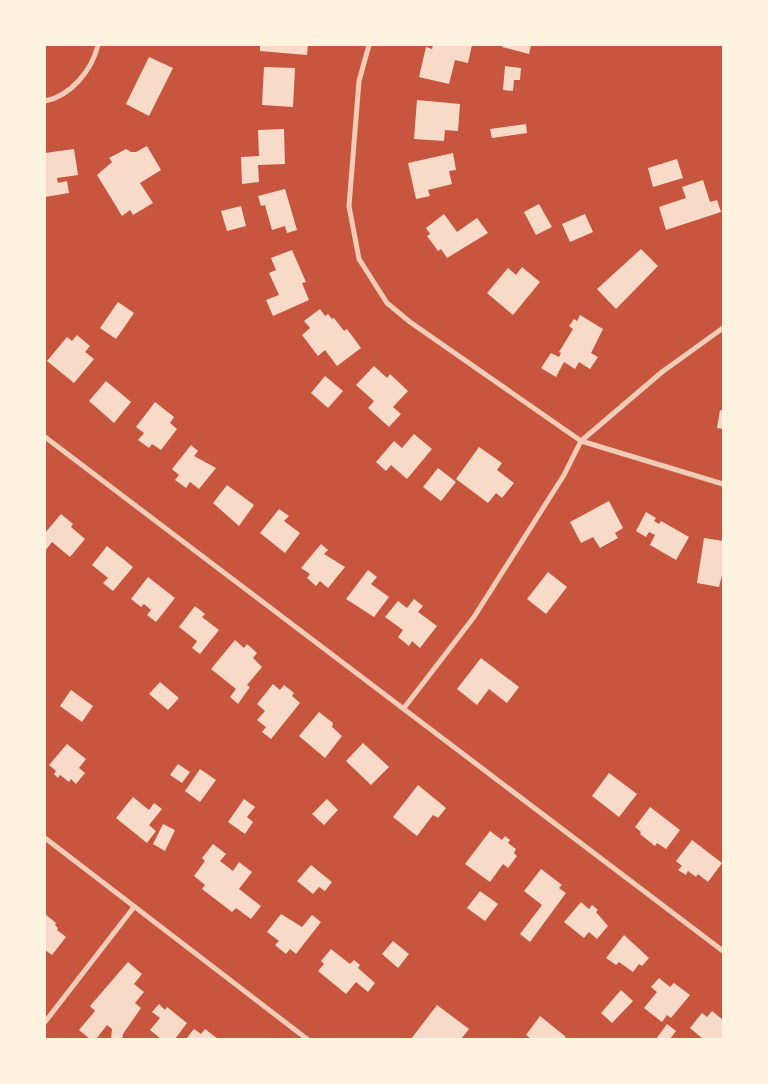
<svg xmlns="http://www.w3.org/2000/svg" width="768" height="1084" font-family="Commissioner,sans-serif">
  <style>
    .building { fill: #f7dbc8 }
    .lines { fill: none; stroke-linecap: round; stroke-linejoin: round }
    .minor { stroke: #f1ccb7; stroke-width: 5 }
  </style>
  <rect width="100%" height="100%" fill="#c8553d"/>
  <g class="building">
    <path d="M260,45H308L307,55L260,51Z"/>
    <path d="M433,45H472L468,63L455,60L449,84L419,77L426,47L432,49Z"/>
    <path d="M503,45H531L529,54L502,47Z"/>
    <path d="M149,57L173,68L149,116L126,104Z"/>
    <path d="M505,66L521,68L520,80H514L513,91L503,90Z"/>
    <path d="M264,67L295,68L293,107L262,105Z"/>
    <path d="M417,100L460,104L458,131L445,130L444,141L414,139Z"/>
    <path d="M526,124L527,133L492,138L490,129Z"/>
    <path d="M284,129L285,164L258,165L259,182L242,184L241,157L259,156L258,130Z"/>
    <path d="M147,146L161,170L140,183L153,203L133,215L130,210L122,216L97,175L112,162L109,158L126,149L131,152H136Z"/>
    <path d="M74,149L78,175L57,178L58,183L67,181L69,193L45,197V153Z"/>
    <path d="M453,153L456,170L449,171L452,184L428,190L430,196L416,199L408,163Z"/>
    <path d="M677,159L683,178L653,187L648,168Z"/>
    <path d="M703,180L710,202L717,200L721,212L666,230L659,207L686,198L682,187Z"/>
    <path d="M285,189L297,230L287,233L285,226L272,230L265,205L261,206L258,196Z"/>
    <path d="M539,204L552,227L536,235L524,212Z"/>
    <path d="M241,206L246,226L227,231L221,211Z"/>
    <path d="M444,214L457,232L477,218L488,233L447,258L441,249L438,251L427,236L430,234L426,228Z"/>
    <path d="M585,214L593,232L570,242L562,224Z"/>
    <path d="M641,249L658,266L616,309L597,289Z"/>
    <path d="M292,250L306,282L302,283L309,300L273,316L266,300L279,295L269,273L276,270L271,258Z"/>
    <path d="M522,267L540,282L513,315L487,293L508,268L516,275Z"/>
    <path d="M118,302L134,313L116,339L100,328Z"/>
    <path d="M320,309L325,316L328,314L332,319L334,318L344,331L347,329L361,348L337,366L325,350L318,356L302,335L310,328L304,321Z"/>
    <path d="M580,315L603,329L591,353L598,357L590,369L579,362L575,369L564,362L556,377L541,368L551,353L559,357L561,353L559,352L573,329L569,326L574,319L577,321Z"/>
    <path d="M77,335L90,346L85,352L94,359L74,383L47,361L67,337L72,341Z"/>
    <path d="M374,366L387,378L390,374L408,391L393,407L401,414L389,427L368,408L374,401L356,385Z"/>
    <path d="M325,376L343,391L328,408L311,393Z"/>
    <path d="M106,381L131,402L114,423L89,401Z"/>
    <path d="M155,402L174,417L170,423L177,429L161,450L152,444L149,448L138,440L144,433L136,427Z"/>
    <path d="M720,410L723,411V429L717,428Z"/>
    <path d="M414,434L432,449L407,479L391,465L386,471L376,462L394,441L402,448Z"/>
    <path d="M191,445L198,451L194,456L216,468L199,489L190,482L186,488L175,480L179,475L172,469Z"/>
    <path d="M479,447L502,463L497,470L514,483L502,498L496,493L488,503L456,479Z"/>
    <path d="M438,468L456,482L441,501L423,487Z"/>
    <path d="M227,485L254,505L239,526L213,503Z"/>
    <path d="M609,501L623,528L615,533L618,538L600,548L593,537L581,543L570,522Z"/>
    <path d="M279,509L289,516L284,521L300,533L285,553L260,533Z"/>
    <path d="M646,512L656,518L654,521L659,524L661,521L689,537L676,560L650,545L655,535L649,532L646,537L636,531Z"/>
    <path d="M61,514L73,524L71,527L85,539L70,557L52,542L45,551V533Z"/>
    <path d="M704,538L723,541V571L719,587L697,583Z"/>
    <path d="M321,544L328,550L324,554L345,567L328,588L320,581L316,586L307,578L310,574L301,568Z"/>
    <path d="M107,546L133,567L113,591L103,583L108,578L92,565Z"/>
    <path d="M368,570L377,577L371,584L389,597L374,617L346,599Z"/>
    <path d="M548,572L567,587L546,614L527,599Z"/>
    <path d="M148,577L175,598L156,622L147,615L151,610L144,604L141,607L131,599Z"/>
    <path d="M414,599L423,606L418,612L437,626L420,648L412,641L409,646L398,637L403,630L385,617L398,601L407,608Z"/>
    <path d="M195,606L205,614L202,617L219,630L200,654L192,648L197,641L179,627Z"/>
    <path d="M235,640L244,648L247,644L257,653L253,658L262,667L247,685L250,687L238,704L230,697L236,689L211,669Z"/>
    <path d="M481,658L519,687L507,703L489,689L477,705L457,689Z"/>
    <path d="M160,682L179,698L168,710L149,694Z"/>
    <path d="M273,684L280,690L284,685L294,693L292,696L300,703L271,739L262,732L266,727L257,720L265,711L257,704Z"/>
    <path d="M71,690L93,706L82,722L60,706Z"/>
    <path d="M319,712L333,723L332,727L342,736L325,758L299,736Z"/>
    <path d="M363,743L389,767L371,785L346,761Z"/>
    <path d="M67,744L86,759L79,768L85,773L76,784L71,779L69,782L60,775L58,778L54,774L56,771L49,765Z"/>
    <path d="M178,764L190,772L182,783L170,775Z"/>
    <path d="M200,769L216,780L200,802L185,791Z"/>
    <path d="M609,773L637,794L619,817L592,796Z"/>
    <path d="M418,785L446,808L438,818L433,815L417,836L393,817Z"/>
    <path d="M133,797L149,810L154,803L162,809L149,825L156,831L147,843L116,818Z"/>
    <path d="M244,799L255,807L247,817L253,822L245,834L228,822Z"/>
    <path d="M327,799L338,810L324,825L312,814Z"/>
    <path d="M650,807L680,830L666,849L657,843L655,846L640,834L641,832L635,827Z"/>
    <path d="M163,824L175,830L165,851L153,844Z"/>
    <path d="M490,831L502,840L505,836L510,840L508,843L516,849L514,853L517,856L508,868L503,864L490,882L465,864Z"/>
    <path d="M692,840L722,863L708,882L698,874L696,877L688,871L686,875L678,870L682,866L676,861Z"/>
    <path d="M213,844L226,854L220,861L233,871L239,862L252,872L239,889L261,906L251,919L236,908L232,912L202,889L205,885L194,876L205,861L202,858Z"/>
    <path d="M311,865L332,882L325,891L319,887L313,894L297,881Z"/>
    <path d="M541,869L562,885L559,888L566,893L530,942L520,934L542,905L524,891Z"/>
    <path d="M480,891L498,904L485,921L467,908Z"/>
    <path d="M581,902L589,909L592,905L598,910L596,912L608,926L597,939L589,932L584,938L564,922Z"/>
    <path d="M45,914L56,923L55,925L58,928L57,930L66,937L52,955L45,950Z"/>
    <path d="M281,914L302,927L312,915L321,922L296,954L290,949L286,954L275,945L279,941L267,932Z"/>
    <path d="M624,935L649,958L642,966L639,964L633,972L619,962L616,965L606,958Z"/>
    <path d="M393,941L409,954L398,968L382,954Z"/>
    <path d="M331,949L350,964L354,960L360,965L358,968L375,983L368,992L356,982L346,994L318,971L324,964L321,961Z"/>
    <path d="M128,962L142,974L134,984L144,992L135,1003L141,1008L123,1034L122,1039H111L112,1029L107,1025L96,1039H90L79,1030L95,1011L90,1006Z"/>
    <path d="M659,978L670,987L674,983L690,995L671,1018L667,1015L662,1022L644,1008L657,992L651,987Z"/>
    <path d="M621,990L633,1001L612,1023L601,1013Z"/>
    <path d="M159,1004L165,1010L167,1007L187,1023L175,1039H161L150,1030L160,1018L152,1012Z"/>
    <path d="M437,1005L469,1029L461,1039H411Z"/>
    <path d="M712,1011L723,1020V1039H703L690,1028L702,1013L707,1017Z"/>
    <path d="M540,1016L566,1037L564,1039H531L526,1035Z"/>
    <path d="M667,1024L676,1031L670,1039H656Z"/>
    <path d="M194,1029L201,1034L205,1029L218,1039H186Z"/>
  </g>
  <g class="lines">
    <g class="minor">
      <path d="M369,45L359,81L349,206L359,259L387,303L410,322L581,441L723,484"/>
      <path d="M45,101C71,96 92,70 98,45"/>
      <path d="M45,437L723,951"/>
      <path d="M404,708L474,617L564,475L581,441L662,372L723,328"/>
      <path d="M45,838L307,1039"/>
      <path d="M45,1022L134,907"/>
    </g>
  </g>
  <rect width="768" height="1084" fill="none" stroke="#fff3e0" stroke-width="92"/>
</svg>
